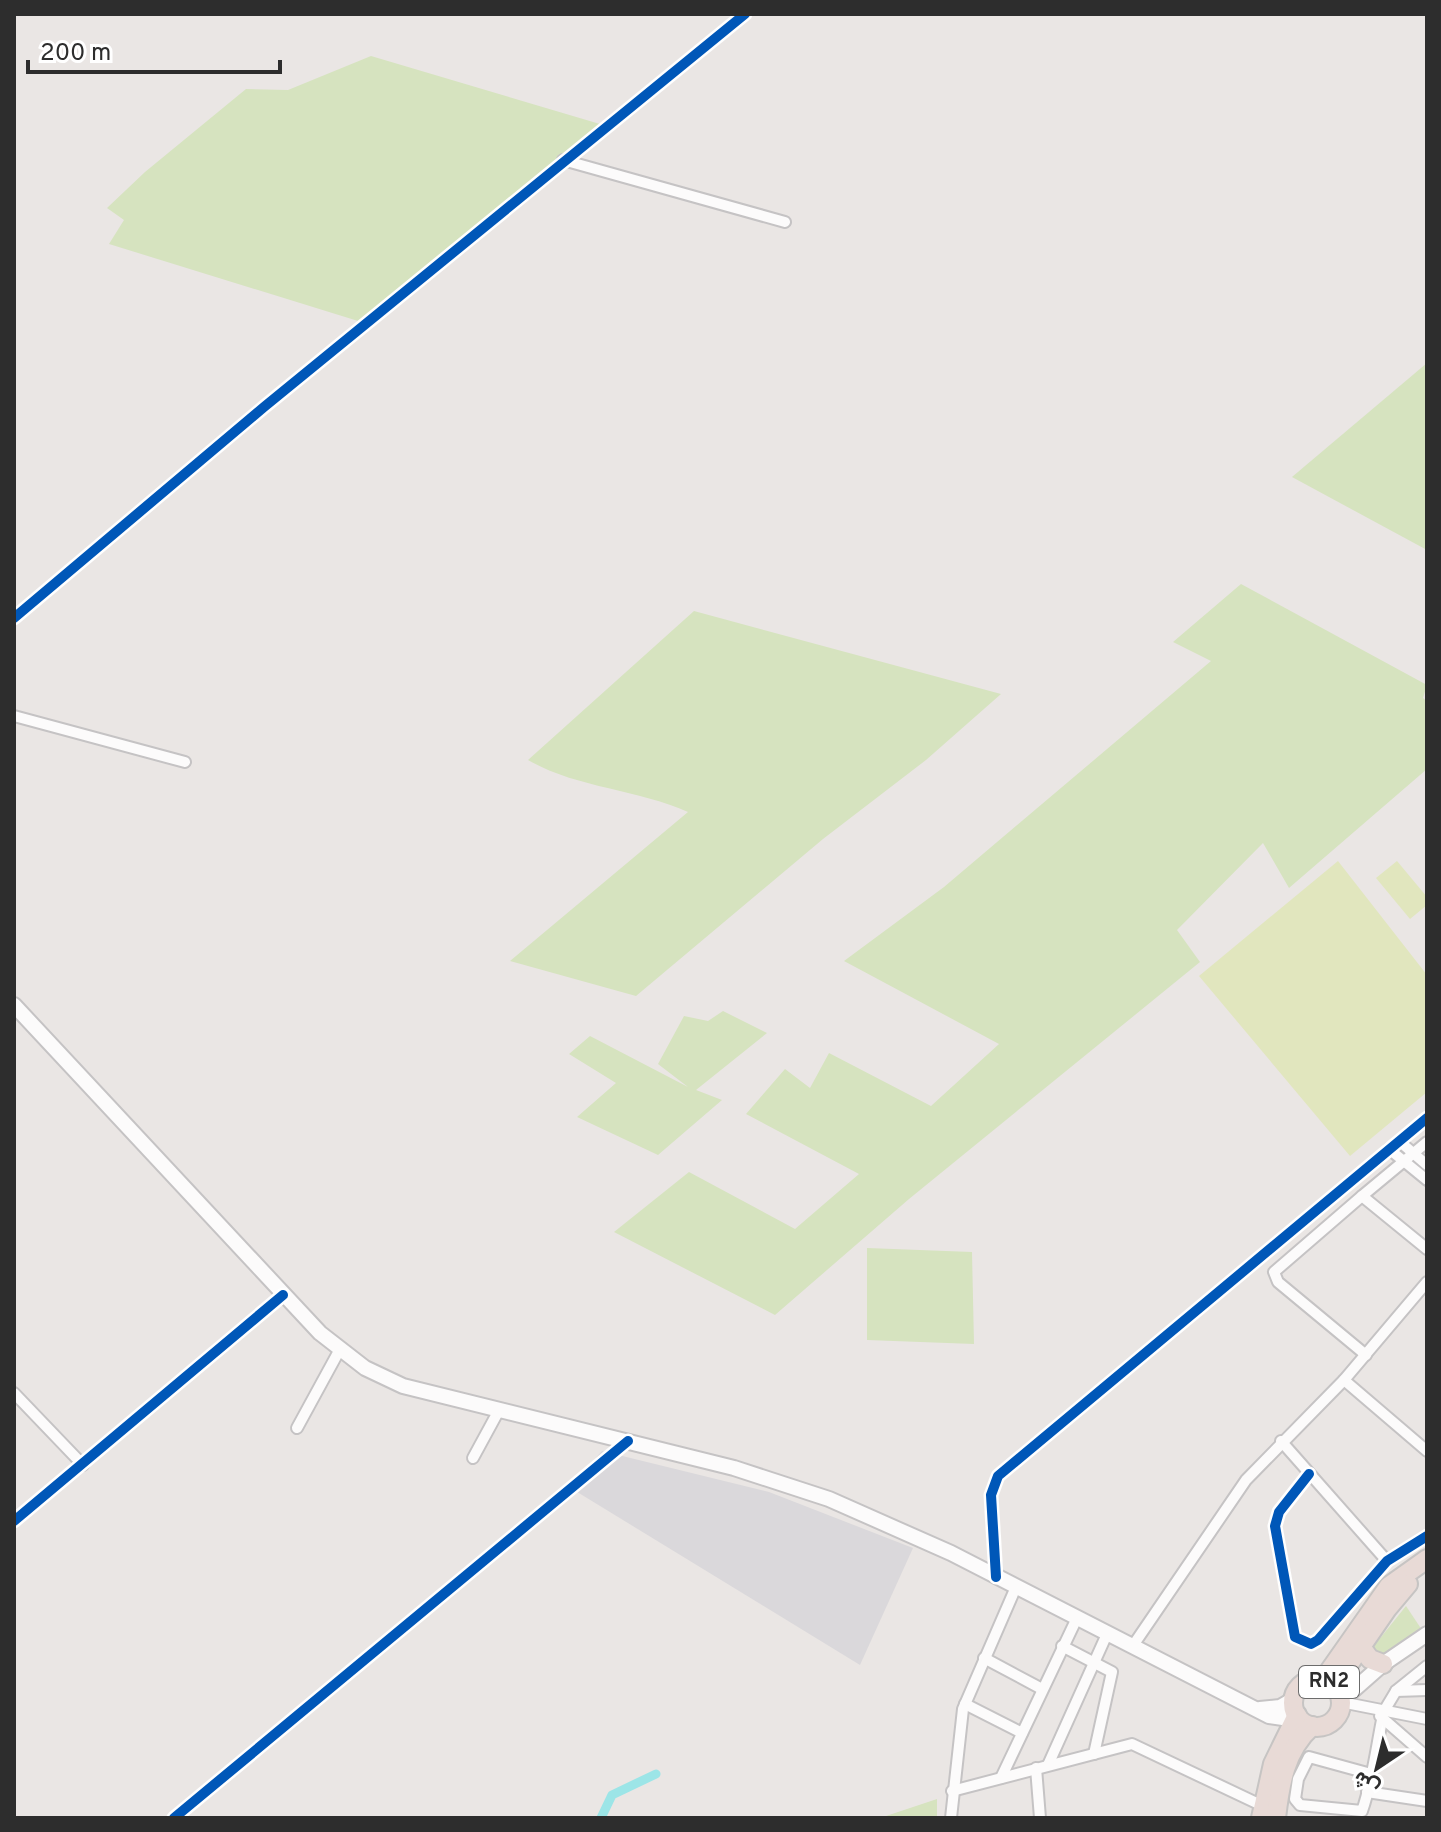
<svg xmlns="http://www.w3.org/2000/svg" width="1441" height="1832" font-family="Overpass,Vazirmatn,sans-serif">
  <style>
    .industrial { fill: #dad8db }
    .green { fill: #d6e3bf }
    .pitch { fill: #e1e6be }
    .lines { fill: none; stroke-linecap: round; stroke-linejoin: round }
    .canal { stroke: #9ce5e7; stroke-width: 9 }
    .street-casing { stroke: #c5c3c4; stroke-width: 14 }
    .secondary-casing { stroke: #c5c3c4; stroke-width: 18 }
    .highway-casing { stroke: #c6c4c3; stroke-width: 22 }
    .street { stroke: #fcfbfb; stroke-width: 10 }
    .secondary { stroke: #fcfbfb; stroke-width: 14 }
    .highway { stroke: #e8dad6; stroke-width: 18 }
    .cycleway-casing { stroke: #fff; stroke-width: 15 }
    .cycleway { stroke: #0057b8; stroke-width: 10 }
    .labels { text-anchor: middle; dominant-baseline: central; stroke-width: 8; stroke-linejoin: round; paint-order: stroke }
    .shield { fill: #fff; stroke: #6c6c6c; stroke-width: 2 }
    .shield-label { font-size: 20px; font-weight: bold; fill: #2d2d2d }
  </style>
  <rect width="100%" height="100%" fill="#eae6e4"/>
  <path class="industrial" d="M602,1451L769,1492L913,1548L860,1665L569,1487Z"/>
  <g class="green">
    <path d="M371,56L610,127L371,325L109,244L124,220L107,208L145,172L246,89L288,90Z"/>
    <path d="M1427,363V550L1292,477Z"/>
    <path d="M1241,584L1427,685L1423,698L1427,701V769L1289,888L1263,843L1177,930L1200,962L909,1199L775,1315L614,1232L689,1172L795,1229L859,1174L746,1114L785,1069L810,1088L829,1053L931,1106L999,1044L844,961L944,887L1211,661L1173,642Z"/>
    <path d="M694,611L1001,694L926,760L823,839L636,996L510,961L688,812C637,789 576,788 528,760Z"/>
    <path d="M723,1011L767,1033L696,1090L722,1100L658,1155L577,1117L616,1083L569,1054L590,1036L688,1087L658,1064L684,1016L708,1021Z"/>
    <path d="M867,1248L972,1252L974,1344L867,1340Z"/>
    <path d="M1406,1606L1422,1630L1383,1658L1374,1654L1373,1647Z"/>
    <path d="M937,1799V1818H880Z"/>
  </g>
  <g class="pitch">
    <path d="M1338,861L1427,975V1092L1350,1156L1199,976Z"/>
    <path d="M1397,861L1427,897V905L1410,919L1376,878Z"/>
  </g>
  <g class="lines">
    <path class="canal" d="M601,1818L612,1795L656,1774"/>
    <defs>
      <g id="street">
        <path d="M563,160L785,222"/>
        <path d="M14,618L264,407L745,14"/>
        <path d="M14,716L185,762"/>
        <path d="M1399,1141L1427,1165"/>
        <path d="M1427,1142L1362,1196L1427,1249"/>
        <path d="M1389,1149L1427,1180"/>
        <path d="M1362,1196L1274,1272L1278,1282L1366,1355"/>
        <path d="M1344,1380L1427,1451"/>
        <path d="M14,1393L83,1465"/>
        <path d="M297,1428L339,1351"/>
        <path d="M1281,1441L1387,1561"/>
        <path d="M473,1458L498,1412"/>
        <path d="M1309,1474L1279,1512L1275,1526L1295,1637L1311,1644L1318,1640L1387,1561L1427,1536"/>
        <path d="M14,1521L283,1295"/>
        <path d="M996,1577L991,1495L998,1476L1427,1118"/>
        <path d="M1062,1646L1112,1672L1094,1754"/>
        <path d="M1132,1647L1246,1480L1344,1380L1427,1282"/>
        <path d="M984,1658L1042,1689"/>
        <path d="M1396,1691L1427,1690"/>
        <path d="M1341,1702L1427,1719"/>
        <path d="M965,1704L1022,1733"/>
        <path d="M1384,1711L1396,1691L1427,1666"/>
        <path d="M1380,1716L1427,1757"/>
        <path d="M1048,1765L1107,1634"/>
        <path d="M1036,1768L1040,1818"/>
        <path d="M1371,1774L1309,1757L1298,1779L1295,1799L1300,1805L1362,1811C1372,1783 1376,1750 1382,1720"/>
        <path d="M1001,1778L1077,1618"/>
        <path d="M952,1791L1132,1744L1263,1806"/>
        <path d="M1367,1792L1427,1801"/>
        <path d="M174,1818L628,1441"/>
        <path d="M951,1818L963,1709L1016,1587"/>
      </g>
      <g id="secondary">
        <path d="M14,1005L320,1333L365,1368L403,1386L734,1468L829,1499L951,1553L1269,1716L1283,1718L1295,1712"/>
        <path d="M1341,1701L1383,1664L1427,1634"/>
        <path d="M1260,1709L1280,1707L1294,1699"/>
      </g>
      <g id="highway">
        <path d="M1361,1647L1370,1659L1383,1664"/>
        <circle cx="1317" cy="1703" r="24"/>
        <path d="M1323,1680L1389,1586L1427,1559"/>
        <path d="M1334,1686L1387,1609L1408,1584"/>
        <path d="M1261,1818L1273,1764L1297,1715"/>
        <path d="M1276,1818C1280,1784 1285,1750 1312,1726"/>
      </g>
    </defs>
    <use href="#street" class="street-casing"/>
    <use href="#secondary" class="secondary-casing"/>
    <use href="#highway" class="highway-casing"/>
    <use href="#street" class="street"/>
    <use href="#secondary" class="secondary"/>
    <use href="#highway" class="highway"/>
    <defs>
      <g id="cycleway">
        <path d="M14,618L264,407L745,14"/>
        <path d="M1309,1474L1279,1512L1275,1526L1295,1637L1311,1644L1318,1640L1387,1561L1427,1536"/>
        <path d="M14,1521L283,1295"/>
        <path d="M996,1577L991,1495L998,1476L1427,1118"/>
        <path d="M174,1818L628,1441"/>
      </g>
    </defs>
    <use href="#cycleway" class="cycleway-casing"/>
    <use href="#cycleway" class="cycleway"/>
  </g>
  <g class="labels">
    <rect class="shield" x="1299" y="1666" width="60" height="32" rx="6"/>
    <g class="shield-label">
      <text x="1329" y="1682">RN2</text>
    </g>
  </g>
  <rect width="1441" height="1832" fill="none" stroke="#2d2d2d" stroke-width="32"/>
  <g transform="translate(1377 1768) rotate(215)" stroke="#ffffff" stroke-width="6" paint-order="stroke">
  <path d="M0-6L14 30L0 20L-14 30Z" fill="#2d2d2d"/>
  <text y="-12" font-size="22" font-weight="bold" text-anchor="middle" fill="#2d2d2d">ش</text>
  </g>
  <path d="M28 60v12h252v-12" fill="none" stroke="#2d2d2d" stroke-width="4"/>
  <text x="40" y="60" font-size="24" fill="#2d2d2d" stroke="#ffffff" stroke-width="6" paint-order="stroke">200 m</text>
</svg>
